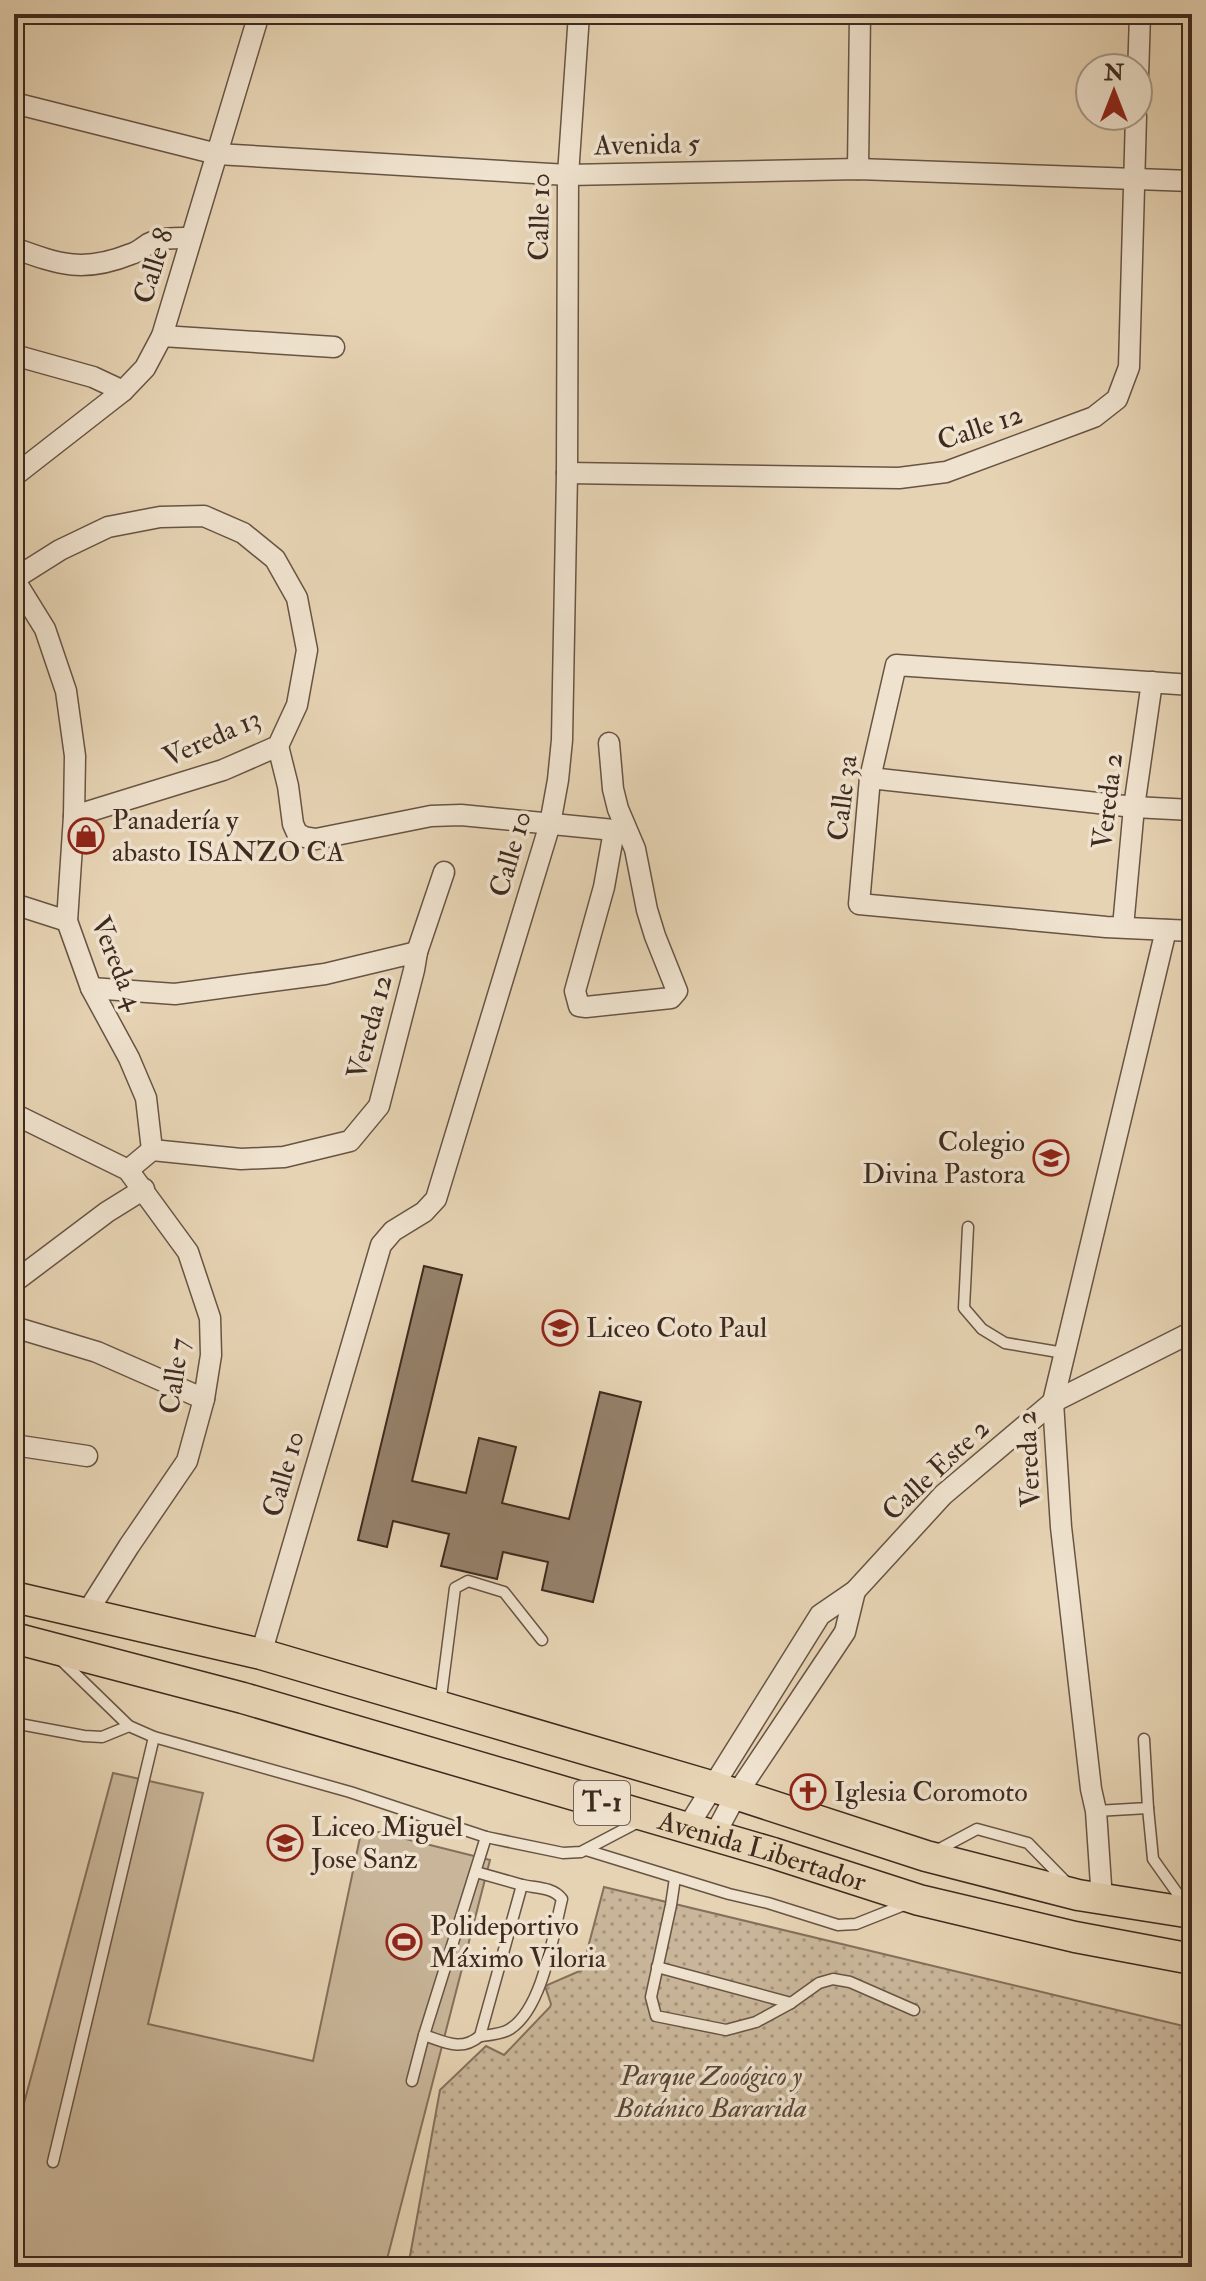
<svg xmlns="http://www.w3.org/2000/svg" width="1206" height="2281" font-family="'IM FELL Double Pica',serif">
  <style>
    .green { fill: url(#green-dots); stroke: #84705c; stroke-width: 2 }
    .pitch { fill: #c9b69a; stroke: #84705c; stroke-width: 2 }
    .building { fill: #95826c; stroke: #3e2a1f; stroke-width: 2 }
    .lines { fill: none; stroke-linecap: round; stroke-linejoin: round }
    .lane-casing { stroke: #685444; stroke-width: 13 }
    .street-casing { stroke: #685444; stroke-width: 23 }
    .primary-casing { stroke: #3e2a1f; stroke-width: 33 }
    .lane { stroke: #efe2ce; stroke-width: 10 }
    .street { stroke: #efe2ce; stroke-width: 20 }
    .primary { stroke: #e6d3b3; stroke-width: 30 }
    .labels { text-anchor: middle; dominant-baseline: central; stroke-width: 7; stroke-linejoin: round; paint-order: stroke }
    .shield { fill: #efe2ce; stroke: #736154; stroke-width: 2 }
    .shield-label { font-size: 26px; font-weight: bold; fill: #3e2a1f }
    .street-label { font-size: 28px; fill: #3e2a1f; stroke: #efe2ce }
    .poi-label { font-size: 28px; fill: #3e2a1f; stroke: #efe2ce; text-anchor: start }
    .park-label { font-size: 28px; font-style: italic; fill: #5a4638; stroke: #efe2ce }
  </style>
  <defs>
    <pattern id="green-dots" width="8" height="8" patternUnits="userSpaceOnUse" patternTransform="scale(2)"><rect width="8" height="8" fill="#c9b69a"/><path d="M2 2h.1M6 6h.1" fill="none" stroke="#a5947d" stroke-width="1.8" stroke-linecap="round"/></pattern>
  </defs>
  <rect width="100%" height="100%" fill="#e6d3b3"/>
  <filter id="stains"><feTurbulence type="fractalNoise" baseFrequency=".0025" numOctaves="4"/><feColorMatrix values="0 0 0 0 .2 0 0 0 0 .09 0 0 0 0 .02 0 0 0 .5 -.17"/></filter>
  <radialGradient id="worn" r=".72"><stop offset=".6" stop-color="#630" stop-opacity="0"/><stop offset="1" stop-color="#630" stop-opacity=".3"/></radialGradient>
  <path class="green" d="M604,1887L1192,2028V2267H408L440,2090L486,2046L504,2055L550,2007L551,2004L545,1986L582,1970Z"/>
  <path class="pitch" d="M113,1773L203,1793L148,2024L313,2061L362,1828L490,1860L385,2267H14V2106L23,2107Z"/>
  <path class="building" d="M424,1266L462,1275L412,1481L466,1493L479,1438L516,1447L502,1503L569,1519L600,1392L641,1402L593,1602L542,1590L548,1562L503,1552L497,1579L441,1566L449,1534L393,1521L387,1547L358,1540Z"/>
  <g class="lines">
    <defs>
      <g id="lane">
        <path d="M1191,977H1192"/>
        <path d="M968,1227L964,1308L982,1329L1005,1343L1064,1353"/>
        <path d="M60,1659L129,1726L154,1737L350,1792L486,1837L563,1853L581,1852L642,1820"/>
        <path d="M440,1705L455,1588L468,1581L504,1592L542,1640"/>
        <path d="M14,1723L84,1736L102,1737L129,1726"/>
        <path d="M1148,1808L1153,1859L1187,1907"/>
        <path d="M1096,1811L1148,1808L1144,1739"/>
        <path d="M586,1850L729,1894L768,1903L838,1925L856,1924L909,1903"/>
        <path d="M934,1852L977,1829L1028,1843L1066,1882"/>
        <path d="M675,1878L671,1905L651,1997L656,2016L726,2030L756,2022L791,2003L819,1983L833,1979L850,1982L914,2010"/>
        <path d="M657,1967L791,2003"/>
        <path d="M424,2035C445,2042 461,2052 480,2036L522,1885L476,1872"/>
        <path d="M480,2036C489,2035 503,2034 510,2029C543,2008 553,1935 562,1899C553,1887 536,1888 522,1885"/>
        <path d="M412,2081L424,2035L486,1837"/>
        <path d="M53,2162L154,1737"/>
      </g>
      <g id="street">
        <path d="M1138,77L1140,14"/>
        <path d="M14,103L217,154L568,175L858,169L1192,181"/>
        <path d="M858,169L860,14"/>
        <path d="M14,248C60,265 84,273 131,254C138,252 142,248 148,244C161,237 177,238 191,238"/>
        <path d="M162,336L334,347"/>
        <path d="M14,355L93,377L123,391"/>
        <path d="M567,473L899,478L946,472L1094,417L1117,399L1129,367L1136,116"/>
        <path d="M14,476L123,391L145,368L162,336L259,14"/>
        <path d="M14,579L60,550L108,527L160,517L204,516L243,533L275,559L297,598L307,650L297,705L278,746L223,770L74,816"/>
        <path d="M14,579L45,629L66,691L75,756L74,816L67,921L91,988L129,1058L146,1098L152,1150L128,1170"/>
        <path d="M1192,685L896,665L870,778L859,904L1106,927L1192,931"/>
        <path d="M609,743L613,789L618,809L635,849L647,910L655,936L677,991L671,998L586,1007L579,1006L575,991L604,887L614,831"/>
        <path d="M278,746L288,786L293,824L297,833L304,837L316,839L431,816L461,815L624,831"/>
        <path d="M870,778L1134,807L1192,810"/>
        <path d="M14,904L67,921"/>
        <path d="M1123,927L1134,807L1152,682"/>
        <path d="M417,952L444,872"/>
        <path d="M91,988L175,994L325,974L417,952L414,970L379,1106L350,1141L284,1157L241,1159L152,1150"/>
        <path d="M14,1114L128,1170L188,1252L210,1318L211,1355L204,1399L187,1461L129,1546L86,1614"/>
        <path d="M14,1282L107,1212L144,1189"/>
        <path d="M14,1327L97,1352L204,1399"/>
        <path d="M14,1445L87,1456"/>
        <path d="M261,1654L381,1245L393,1231L424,1212L436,1199L550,824L558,780L562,740L567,473L568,175L579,14"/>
        <path d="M687,1828L820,1615L855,1591L943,1495L1053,1402L1192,1332"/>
        <path d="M714,1836L736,1795L845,1632L855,1591"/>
        <path d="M1102,1900L1096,1811L1091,1789L1061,1527L1053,1402L1166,930"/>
      </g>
      <g id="primary">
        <path d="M14,1597L261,1654L714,1787L926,1856L1078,1895L1192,1913"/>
        <path id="s1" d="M14,1638L243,1698L773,1853L919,1900L1075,1937L1192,1959"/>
      </g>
    </defs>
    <use href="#lane" class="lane-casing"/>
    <use href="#street" class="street-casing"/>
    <use href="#primary" class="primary-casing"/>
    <use href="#lane" class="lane"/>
    <use href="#street" class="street"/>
    <use href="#primary" class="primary"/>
  </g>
  <defs>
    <symbol id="shop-ring" viewBox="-11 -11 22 22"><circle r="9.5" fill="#efe2ce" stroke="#8f2418" stroke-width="1.5"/><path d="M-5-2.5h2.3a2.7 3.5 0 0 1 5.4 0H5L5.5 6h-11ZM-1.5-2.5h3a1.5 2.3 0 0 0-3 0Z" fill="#8f2418"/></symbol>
    <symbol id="school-ring" viewBox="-11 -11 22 22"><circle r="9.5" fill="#efe2ce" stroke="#8f2418" stroke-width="1.5"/><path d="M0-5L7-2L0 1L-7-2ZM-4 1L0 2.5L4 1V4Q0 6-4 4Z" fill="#8f2418"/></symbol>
    <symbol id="church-ring" viewBox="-11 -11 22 22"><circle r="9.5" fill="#efe2ce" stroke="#8f2418" stroke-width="1.5"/><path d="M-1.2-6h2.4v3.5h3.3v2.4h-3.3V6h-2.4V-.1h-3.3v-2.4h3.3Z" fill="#8f2418"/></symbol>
    <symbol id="stadium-ring" viewBox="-11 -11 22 22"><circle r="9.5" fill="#efe2ce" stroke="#8f2418" stroke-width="1.5"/><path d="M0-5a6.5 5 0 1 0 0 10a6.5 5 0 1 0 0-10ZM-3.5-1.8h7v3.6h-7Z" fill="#8f2418"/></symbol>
  </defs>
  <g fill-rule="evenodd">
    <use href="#shop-ring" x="66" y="816" width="40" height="40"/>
    <use href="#school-ring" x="1031" y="1138" width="40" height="40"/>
    <use href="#school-ring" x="540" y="1308" width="40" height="40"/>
    <use href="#church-ring" x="788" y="1772" width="40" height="40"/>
    <use href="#school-ring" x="265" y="1823" width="40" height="40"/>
    <use href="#stadium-ring" x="384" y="1922" width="40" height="40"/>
  </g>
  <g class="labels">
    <rect class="shield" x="574" y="1781" width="56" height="44" rx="6"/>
    <g class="shield-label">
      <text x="602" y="1803">T-1</text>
    </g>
    <g class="street-label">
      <text transform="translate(647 145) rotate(-1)">Avenida 5</text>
      <text transform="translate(540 217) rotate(-89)">Calle 10</text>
      <text transform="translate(154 266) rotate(-73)">Calle 8</text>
      <text transform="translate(980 428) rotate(-19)">Calle 12</text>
      <text transform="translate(212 738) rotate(-24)">Vereda 13</text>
      <text transform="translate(843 798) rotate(-83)">Calle 3a</text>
      <text transform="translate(1108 801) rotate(-83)">Vereda 2</text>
      <text transform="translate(511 854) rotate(-74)">Calle 10</text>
      <text transform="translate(117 963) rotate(68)">Vereda 4</text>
      <text transform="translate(370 1027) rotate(-75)">Vereda 12</text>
      <text transform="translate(175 1376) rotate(-82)">Calle 7</text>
      <text transform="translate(1029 1459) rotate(-93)">Vereda 2</text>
      <text transform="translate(936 1470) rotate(-43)">Calle Este 2</text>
      <text transform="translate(284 1474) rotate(-74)">Calle 10</text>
      <text stroke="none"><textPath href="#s1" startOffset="778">Avenida Libertador</textPath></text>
    </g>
    <g class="poi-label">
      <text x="112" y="820">Panadería y<tspan x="112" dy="32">abasto ISANZO CA</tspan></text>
      <text x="1025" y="1142" text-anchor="end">Colegio<tspan x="1025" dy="32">Divina Pastora</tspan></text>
      <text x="586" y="1328">Liceo Coto Paul</text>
      <text x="834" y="1792">Iglesia Coromoto</text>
      <text x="311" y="1827">Liceo Miguel<tspan x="311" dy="32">Jose Sanz</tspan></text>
      <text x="430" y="1926">Polideportivo<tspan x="430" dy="32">Máximo Viloria</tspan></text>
    </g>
    <g class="park-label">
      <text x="711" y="2076">Parque Zooógico y<tspan x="711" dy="32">Botánico Bararida</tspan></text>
    </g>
  </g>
  <rect width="1206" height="2281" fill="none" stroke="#e6d3b3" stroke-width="48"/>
  <rect x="16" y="16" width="1174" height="2249" fill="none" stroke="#3e2a1f" stroke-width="4"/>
  <rect x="24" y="24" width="1158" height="2233" fill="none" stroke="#3e2a1f" stroke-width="2"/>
  <g transform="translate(1114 92)"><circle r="38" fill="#efe2ce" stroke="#a89888" stroke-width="2"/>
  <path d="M0-6L14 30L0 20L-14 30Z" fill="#8f2418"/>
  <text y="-12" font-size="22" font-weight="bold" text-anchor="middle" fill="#3e2a1f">N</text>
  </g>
  <rect width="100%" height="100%" filter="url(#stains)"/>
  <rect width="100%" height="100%" fill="url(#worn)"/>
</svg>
